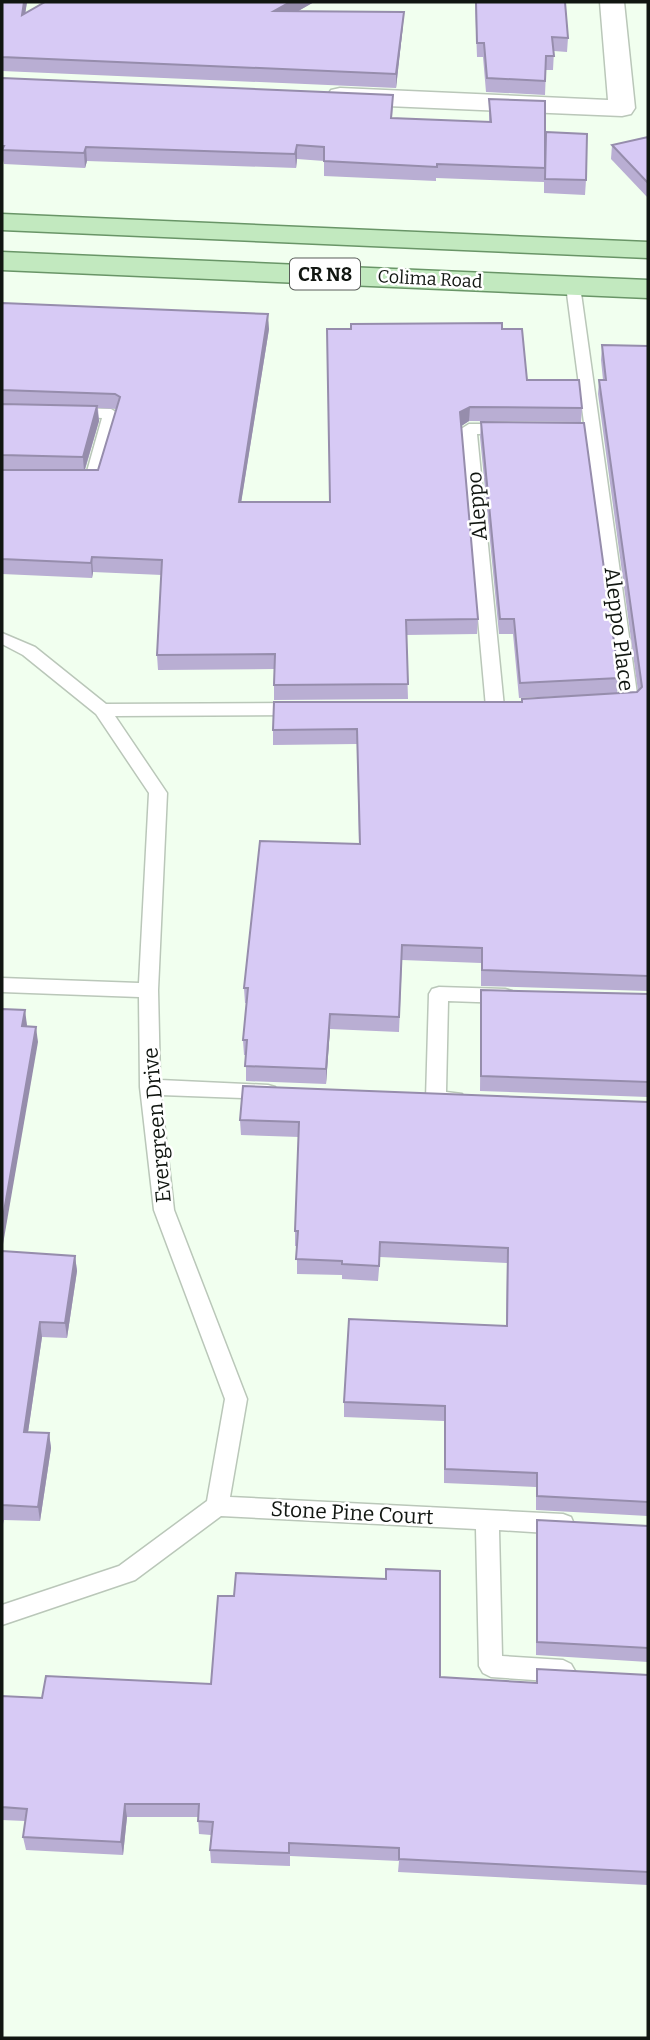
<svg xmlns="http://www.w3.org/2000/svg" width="650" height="2040" font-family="Bitter,serif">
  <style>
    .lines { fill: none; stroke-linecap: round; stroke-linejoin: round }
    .service-casing { stroke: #bac7b9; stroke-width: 3 }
    .minor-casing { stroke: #bac7b9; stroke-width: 3 }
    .primary-casing { stroke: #699567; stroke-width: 3 }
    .service { fill: #fff; fill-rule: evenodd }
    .minor { fill: #fff; fill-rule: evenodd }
    .primary { fill: #c2e9bf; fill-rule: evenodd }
    .wall { fill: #b9aed3; fill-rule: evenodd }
    .shaded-wall { fill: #968dac }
    .building { fill: #d7caf5; stroke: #968dac; stroke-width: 2 }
    .labels { text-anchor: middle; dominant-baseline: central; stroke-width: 5; stroke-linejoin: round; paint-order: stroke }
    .far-street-label { font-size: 18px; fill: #111611; stroke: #fff }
    .shield { fill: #fff; stroke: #585c58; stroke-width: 2 }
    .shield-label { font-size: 19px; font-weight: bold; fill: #111611 }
    .street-label { font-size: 21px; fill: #111611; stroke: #fff }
  </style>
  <rect width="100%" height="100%" fill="#f1ffef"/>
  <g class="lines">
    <defs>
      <g id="service">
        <path d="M573,282L580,286L638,701C631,709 610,711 603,702L606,698L620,696L566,286Z"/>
        <path d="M74,408L111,409L119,414L98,483L76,484L68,479L76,474L86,475L102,418L69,416L66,413Z"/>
        <path d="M469,424H505L513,429L505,434H477L504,707L495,713L486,707L461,429Z"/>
        <path d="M2,633L35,647L106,704L298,703L307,709L298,715L115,716L167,793L158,990L160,1080L268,1085L275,1087L278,1092L275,1097L268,1099L161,1095L174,1210L247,1399L230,1497L563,1514L571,1517L574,1524L571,1531L563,1534L499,1530L502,1656L563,1660L571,1664L575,1671L571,1678L563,1682L491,1677L483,1673L479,1666L476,1529L221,1516L135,1580L2,1625V1605L119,1566L207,1501L225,1399L154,1210L140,1087L139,997L2,992V978L139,983L149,793L96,714L23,655L2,644Z"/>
        <path d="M439,987L505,989L512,991L515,996L512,1001L505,1003L448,1001L446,1092L462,1094L465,1099L462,1104C451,1108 440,1108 429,1104L426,1099L429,994L432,989Z"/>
      </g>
      <path id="minor" d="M600,2H624L635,108L631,114L622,116L340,104L331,102L327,96L331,90L340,88L608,100Z"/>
      <g id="primary">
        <path d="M2,214L648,242V258L2,230Z"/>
        <path d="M2,252L648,280V298L2,270Z"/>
      </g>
    </defs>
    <use href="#service" class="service-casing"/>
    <use href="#minor" class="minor-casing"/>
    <use href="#primary" class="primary-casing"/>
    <use href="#service" class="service"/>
    <use href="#minor" class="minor"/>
    <use href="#primary" class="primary"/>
  </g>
  <g class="wall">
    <path d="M2,2H27L25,13L45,2H314L298,11L403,25L396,88L2,71Z"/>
    <path d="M475,2H565L568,38L567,52L554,51L553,70H546L545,95L486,92L483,57H477Z"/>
    <path d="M2,78L393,95L392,118L489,122V99L545,144L586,180L585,195L544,193V179V182L436,178V181L324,176V161L297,159L296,168L87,161L85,168L4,164L3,160H2Z"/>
    <path d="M648,137V198L611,159L612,145Z"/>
    <path d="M2,303L269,329L241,502H330L502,329L527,380L582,408L581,422L469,421L461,426L478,619L477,634L406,635L408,699L274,700V669L158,670L157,655L162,575L93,572L92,578L2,574ZM98,408L117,409L98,470H85L99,421Z"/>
    <path d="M602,345L648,346V991L481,986V963L402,960L399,1032L330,1029L326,1084L246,1081V1055H244L243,1040L247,1003H245L244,988L359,844L357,744L273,745V730L522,702L637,692L638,691L598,394L599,380H603L601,360Z"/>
    <path d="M481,422L619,678L617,694L519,698L513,634H499L480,437Z"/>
    <path d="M481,990L648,994V1098V1097L480,1091Z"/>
    <path d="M648,1102V1516L536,1510V1487L444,1483V1421L344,1417V1402L506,1326L507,1263L380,1257L378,1281L342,1279V1275L297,1274V1246H295V1231L299,1137L241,1135L240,1120Z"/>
    <path d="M2,1251L75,1256L77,1271L67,1338L42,1337L28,1432L49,1433L51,1448L40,1521L4,1520L3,1524H2Z"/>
    <path d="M537,1520L648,1526V1662L536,1655V1535Z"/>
    <path d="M537,1669L648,1675V1885L398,1872L399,1861L290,1856V1866L211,1863L210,1850L211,1835L199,1834L198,1817H127L123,1855L26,1850L23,1837L25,1821L2,1820V1696L42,1698L211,1684L440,1677L536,1683Z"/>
  </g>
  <g class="shaded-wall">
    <path d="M24,2H27L23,29L22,15Z"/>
    <path d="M290,2H314L274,25V11Z"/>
    <path d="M404,12L403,25L396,88V74Z"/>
    <path d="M297,145V159L296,168L295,154Z"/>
    <path d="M86,147L87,161L85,168L84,153Z"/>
    <path d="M268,314L269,329L239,516V502Z"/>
    <path d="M97,406L99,421L84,472L83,457Z"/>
    <path d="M470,407L469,421L460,427V412Z"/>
    <path d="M92,557L93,572L92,578L91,563Z"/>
    <path d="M25,1010L27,1025L24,1041L22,1026Z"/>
    <path d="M330,1014V1029L326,1084V1069Z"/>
    <path d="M36,1027L38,1042L2,1250V1223Z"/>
    <path d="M75,1256L77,1271L67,1338L65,1323Z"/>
    <path d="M40,1322L42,1337L26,1446L24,1432Z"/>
    <path d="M49,1433L51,1448L40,1521L38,1507Z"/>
    <path d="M125,1804L127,1817L123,1855L121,1842Z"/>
  </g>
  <g class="building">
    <path d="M2,2H24L22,15L45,2H290L274,11L404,12L396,74L2,57Z"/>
    <path d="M476,2H565L568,38L552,37L554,56H546L545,81L487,78L484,43H477Z"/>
    <path d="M2,78L393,95L391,118L491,122L489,99L545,101V168L437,164V167L324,161V147L297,145L295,154L86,147L84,153L2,150L4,146H2Z"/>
    <path d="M546,132L587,134L586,180L545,179Z"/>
    <path d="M648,137V183L612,145Z"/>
    <path d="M2,303L268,314L239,502H330L327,329H351V324L502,323V329H522L527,380H579L582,408L470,407L460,412L478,619L406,620L408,684L274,685L275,654L157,655L162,560L92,557L91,563L2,559V470H98L120,397L115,394L2,390Z"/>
    <path d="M602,345L648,346V976L482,970V948L402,945L399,1017L330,1014L326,1069L245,1066L247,1040H243L248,988H244L260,841L360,844L357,729L273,730L274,702H522V699L637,692L642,687L599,380H606Z"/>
    <path d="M2,404L97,406L83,457L2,455Z"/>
    <path d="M481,422L584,423L619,678L520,683L514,619H500Z"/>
    <path d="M481,990L648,994V1082L481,1076Z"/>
    <path d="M2,1009L25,1010L22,1026L36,1027L2,1223Z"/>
    <path d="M243,1086L648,1102V1502L537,1496V1473L445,1469V1406L344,1402L349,1319L507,1326L508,1248L380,1242L379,1266L342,1264V1261L296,1259L298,1231H295L299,1122L240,1120Z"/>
    <path d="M2,1251L75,1256L65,1323L40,1322L24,1432L49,1433L38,1507L2,1505Z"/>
    <path d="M537,1520L648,1526V1648L537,1642Z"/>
    <path d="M386,1569L440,1571V1677L537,1683V1669L648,1675V1872L399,1859V1848L289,1843V1853L210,1850L213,1822L198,1821L199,1804H125L121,1842L23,1837L27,1809L2,1807V1696L42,1698L46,1676L211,1684L218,1596H234L236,1573L386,1579Z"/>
  </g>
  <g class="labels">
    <g class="far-street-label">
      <text transform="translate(430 279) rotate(3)">Colima Road</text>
    </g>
    <rect class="shield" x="290" y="258.5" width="70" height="31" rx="5"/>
    <g class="shield-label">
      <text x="325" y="274">CR N8</text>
    </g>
    <g class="street-label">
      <text transform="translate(477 506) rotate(-95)">Aleppo</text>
      <text transform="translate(619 629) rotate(83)">Aleppo Place</text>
      <text transform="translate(157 1125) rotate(-95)">Evergreen Drive</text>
      <text transform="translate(352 1513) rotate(3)">Stone Pine Court</text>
    </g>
  </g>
  <rect width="650" height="2040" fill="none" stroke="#111611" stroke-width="7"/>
</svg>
